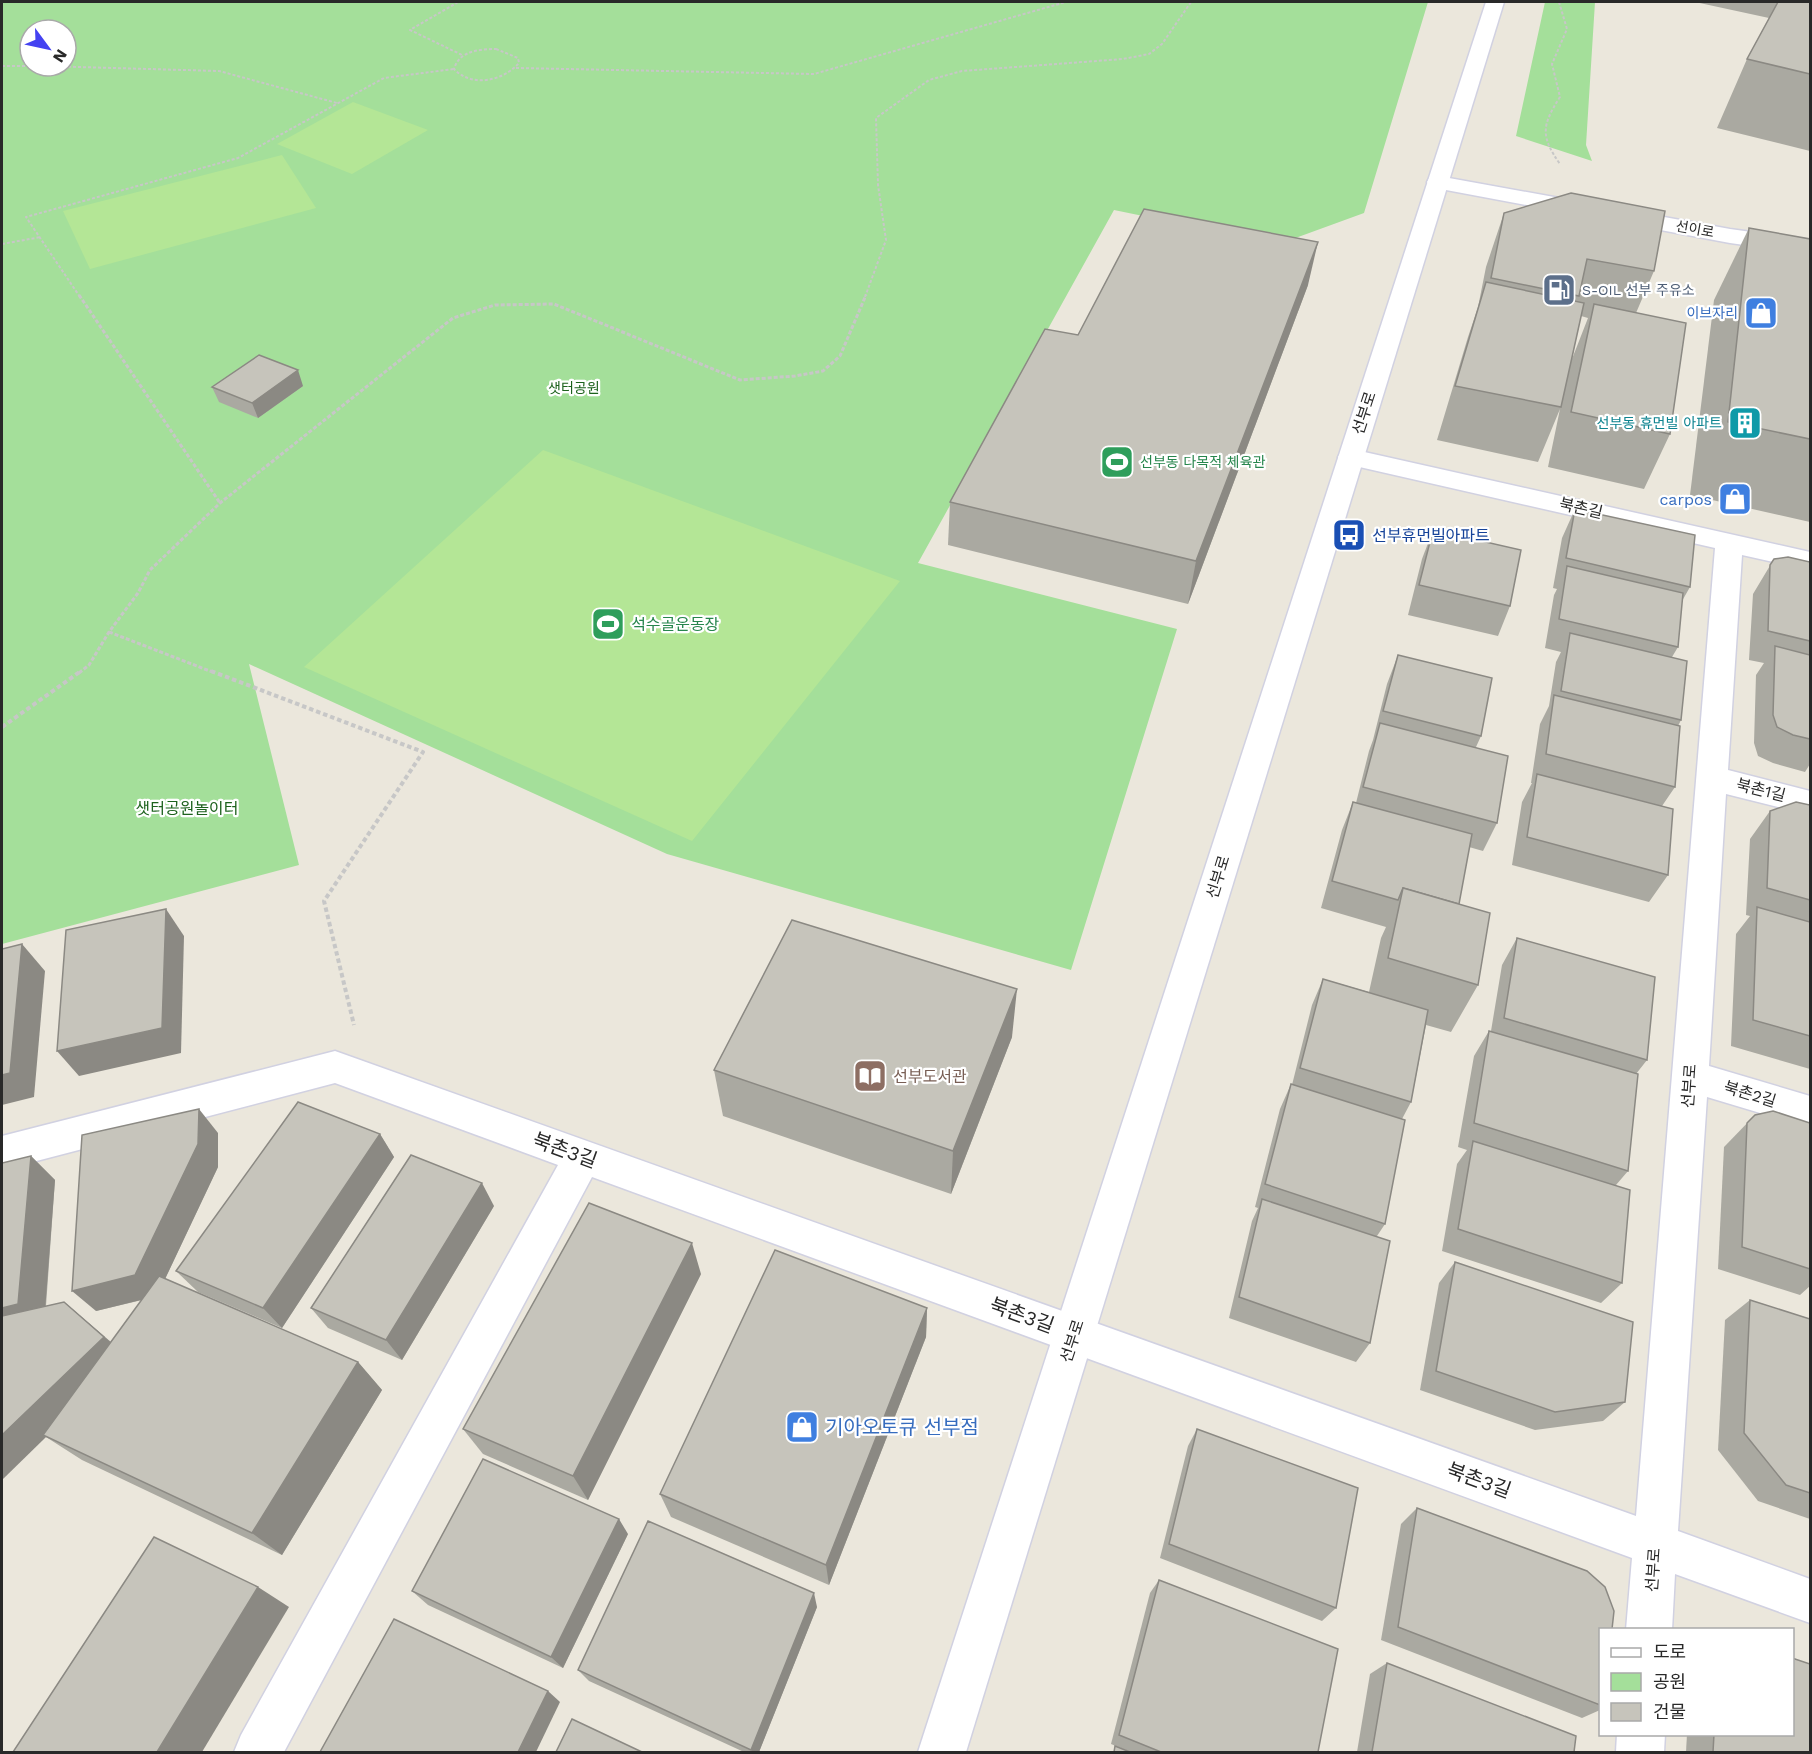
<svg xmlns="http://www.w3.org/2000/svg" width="1812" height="1754" font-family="'Work Sans','Noto Sans KR',sans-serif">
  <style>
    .green { fill: #a4df9a; fill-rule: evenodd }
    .pitch { fill: #b4e696 }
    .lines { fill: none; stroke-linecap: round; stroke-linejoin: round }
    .minor-casing { stroke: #d1d1e1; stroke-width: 3 }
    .tertiary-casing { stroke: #d1d1e1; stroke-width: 3 }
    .secondary-casing { stroke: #d1d1e1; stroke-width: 3 }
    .path-far2 { stroke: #c7c7c7; stroke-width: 2; stroke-dasharray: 3 2; stroke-linecap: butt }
    .path-far1 { stroke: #c7c7c7; stroke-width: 3; stroke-dasharray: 4 2; stroke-linecap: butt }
    .path { stroke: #c7c7c7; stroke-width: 4; stroke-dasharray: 4.5 3; stroke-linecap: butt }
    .minor { fill: #fff; fill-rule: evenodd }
    .tertiary { fill: #fff; fill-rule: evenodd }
    .secondary { fill: #fff; fill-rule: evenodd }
    .wall { fill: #aaa9a1; fill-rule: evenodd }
    .shaded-wall { fill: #8b8983 }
    .building { fill: #c6c4bb; stroke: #8b8983; stroke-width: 1.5 }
    .labels { text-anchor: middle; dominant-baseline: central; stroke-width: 4.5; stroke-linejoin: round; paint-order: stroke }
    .far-street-label { font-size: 14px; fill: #292929; stroke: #fff }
    .far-service-label { font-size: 14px; fill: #4e5e75; stroke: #fff; text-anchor: start }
    .far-shop-label { font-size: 14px; fill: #366cbe; stroke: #fff; text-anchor: end }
    .far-park-label { font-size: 14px; fill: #1d621d; stroke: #fff }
    .far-culture-label { font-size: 14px; fill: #0d838f; stroke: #fff; text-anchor: end }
    .far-leisure-label { font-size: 14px; fill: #27864d; stroke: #fff; text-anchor: start }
    .street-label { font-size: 16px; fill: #292929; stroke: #fff }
    .shop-label { font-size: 16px; fill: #366cbe; stroke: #fff; text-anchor: end }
    .transit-label { font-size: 16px; fill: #164399; stroke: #fff; text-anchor: start }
    .leisure-label { font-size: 16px; fill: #27864d; stroke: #fff; text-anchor: start }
    .park-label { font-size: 16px; fill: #1d621d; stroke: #fff }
    .education-label { font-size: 16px; fill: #785e54; stroke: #fff; text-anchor: start }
    .near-street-label { font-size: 20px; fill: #292929; stroke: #fff }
    .near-shop-label { font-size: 20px; fill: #366cbe; stroke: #fff; text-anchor: start }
  </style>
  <rect width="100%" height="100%" fill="#ebe7dc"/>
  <g class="green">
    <path d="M2,2H1428L1364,213L1279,244L1114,210L918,563L1177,629L1071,970L667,854L249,664L299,865L2,944ZM30,30H66V66H30Z"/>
    <path d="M1545,2H1595L1586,145L1592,161L1516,136Z"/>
  </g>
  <g class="pitch">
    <path d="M353,102L428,130L352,174L277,144Z"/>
    <path d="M282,155L316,208L90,269L63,211Z"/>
    <path d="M543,450L900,581L692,841L304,667Z"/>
  </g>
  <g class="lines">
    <defs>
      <g id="minor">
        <path d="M1351,449L1810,552V570L1742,555L1728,770L1810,791V815L1726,794L1709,1066L1810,1096V1128L1707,1097L1678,1531L1810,1579V1623L1675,1574L1672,1630H1626L1632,1558L592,1177L284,1752H234L241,1735L558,1165L335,1083L2,1170V1136L335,1051L1636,1516L1715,548L1342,463L1338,457L1342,451Z"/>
        <path d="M1617,1734H1665L1664,1752H1616Z"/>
      </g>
      <path id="tertiary" d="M1438,176L1730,229L1810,240V254L1730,243L1430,187L1427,182L1430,177Z"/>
      <path id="secondary" d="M1486,2H1504L966,1752H918Z"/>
    </defs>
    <use href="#minor" class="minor-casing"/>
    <use href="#tertiary" class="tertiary-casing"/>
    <use href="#secondary" class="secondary-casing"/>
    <g class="path-far2">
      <path d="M458,2L410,30L462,55"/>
      <path d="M1559,2L1567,29L1552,64L1560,97C1542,125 1540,136 1560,164"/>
      <path d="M496,49L518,58L519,63C503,81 472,88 454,69C459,51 479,49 496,49Z"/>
      <path d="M2,66H30"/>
      <path d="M43,66L219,71L337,103"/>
      <path d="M516,68L814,74L1066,2"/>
      <path d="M2,244L41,237"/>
      <path d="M80,297L26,217L238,158L384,78L454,69"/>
      <path d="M865,297L886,240L878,185L876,118L929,80L962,71L1123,59L1149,54L1162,44L1191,2"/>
    </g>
    <g class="path-far1">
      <path d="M79,295L220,503"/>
      <path d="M109,632L215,673"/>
      <path d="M79,673L89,665L109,632L138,593L150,570L220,503L453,318L495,305L554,304L740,380L795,376L823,371L840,356L866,295"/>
    </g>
    <g class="path">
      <path d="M211,671L423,752L324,901L354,1025"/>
      <path d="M2,727L81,671"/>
    </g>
    <use href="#minor" class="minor"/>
    <use href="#tertiary" class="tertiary"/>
    <use href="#secondary" class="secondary"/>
  </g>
  <g class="wall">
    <path d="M1695,2H1810V151L1717,128L1747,59L1769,18Z"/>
    <path d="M1504,213L1654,271L1636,313L1670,434L1644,489L1548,467L1560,409L1538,462L1437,440L1468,337L1478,307L1486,267ZM1581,316L1588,318L1572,359Z"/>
    <path d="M1749,228L1810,239V522L1690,495L1714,300Z"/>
    <path d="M1308,285L1188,604L948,545L950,502L1078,335Z"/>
    <path d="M303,386L258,418L219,402L212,387Z"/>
    <path d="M1575,509L1690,587L1682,601L1678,647L1672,657L1681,720L1678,726L1675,787L1662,806L1668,875L1649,902L1512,865L1522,802L1532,783H1531L1540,724L1549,706L1556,662L1561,652L1545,648L1554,595L1557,589L1553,588L1562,538Z"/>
    <path d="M1433,530L1510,606L1498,636L1408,615L1422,559Z"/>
    <path d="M1774,559L1810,562V764L1805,772L1773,763L1758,756L1754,743L1756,675L1764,663L1749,660L1753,594Z"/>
    <path d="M1398,655L1481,736L1476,747L1497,823L1483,851L1469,847L1459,904L1478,985L1451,1032L1426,1025L1411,1102L1402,1119L1385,1224L1377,1236L1370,1343L1356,1362L1229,1318L1252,1221L1258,1208L1255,1207L1280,1109L1291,1084L1292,1085L1312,1005L1323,979L1369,992L1381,938L1386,927L1321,908L1342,830L1353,802L1356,803L1369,751L1373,740L1387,684Z"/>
    <path d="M1810,805V1069L1731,1046L1736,934L1750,916L1746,915L1750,839L1770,811Z"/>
    <path d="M1517,938L1647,1060L1636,1074L1628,1171L1616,1185L1622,1283L1601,1303L1442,1251L1457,1164L1467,1150L1458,1147L1474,1056L1489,1031H1491L1502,965Z"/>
    <path d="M1012,1037L951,1194L723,1116L714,1070Z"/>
    <path d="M1755,1115L1810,1123V1286L1800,1295L1718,1269L1724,1147Z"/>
    <path d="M218,1133V1167L165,1279L358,1362L382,1390L282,1555L82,1460L46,1437L31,1156L55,1180L46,1306L64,1302L111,1342L142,1300L96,1311Z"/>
    <path d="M380,1134L394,1157L282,1328L198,1292L176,1271Z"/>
    <path d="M494,1206L402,1360L328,1328L311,1308Z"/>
    <path d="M1455,1262L1625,1402L1603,1421L1535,1430L1420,1390L1439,1283Z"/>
    <path d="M701,1274L588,1500L483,1454L463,1429Z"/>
    <path d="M1750,1300L1810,1319V1519L1758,1501L1718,1450L1725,1320Z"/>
    <path d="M927,1308L926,1337L829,1585L671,1517L660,1494Z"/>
    <path d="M1197,1429L1336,1608L1322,1621L1160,1558L1188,1446Z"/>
    <path d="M1417,1508L1600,1629V1710L1582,1718L1381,1640L1401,1524Z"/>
    <path d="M628,1534L563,1668L428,1605L412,1591Z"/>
    <path d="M1159,1580L1318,1752H1131L1111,1744L1150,1593Z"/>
    <path d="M817,1607L759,1752H744L589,1681L578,1670Z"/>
    <path d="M1387,1663L1574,1752H1357L1370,1674Z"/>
    <path d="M1687,1734H1792L1810,1752H1686Z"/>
  </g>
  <g class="shaded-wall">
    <path d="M1318,242L1308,285L1188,604L1196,561Z"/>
    <path d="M298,370L303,386L258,418L252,403Z"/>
    <path d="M166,909L184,936L181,1053L79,1076L57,1051Z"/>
    <path d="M22,944L45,971L34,1097L2,1105V1075Z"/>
    <path d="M1017,989L1012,1037L951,1194L953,1151Z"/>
    <path d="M199,1109L218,1133V1167L157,1296L96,1311L72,1291Z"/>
    <path d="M380,1134L394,1157L282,1328L263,1308Z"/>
    <path d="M31,1156L55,1180L44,1324L2,1335V1308Z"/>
    <path d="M482,1183L494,1206L402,1360L386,1340Z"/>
    <path d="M692,1243L701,1274L588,1500L573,1476Z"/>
    <path d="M64,1302L128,1357L2,1480V1435Z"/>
    <path d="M927,1308L926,1337L829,1585L826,1565Z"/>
    <path d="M358,1362L382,1390L282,1555L252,1533Z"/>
    <path d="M619,1519L628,1534L563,1668L551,1657Z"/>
    <path d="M258,1587L289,1607L202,1752H157Z"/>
    <path d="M814,1593L817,1607L759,1752H753L751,1750Z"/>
    <path d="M548,1691L560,1702L536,1752H518Z"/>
  </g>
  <g class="building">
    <path d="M1778,2H1810V74L1747,59Z"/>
    <path d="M1571,193L1665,211L1654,271L1587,259L1579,296L1491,278L1504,213Z"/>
    <path d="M1144,209L1318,242L1196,561L950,502L1045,329L1078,335Z"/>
    <path d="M1749,228L1810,239V439L1728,422Z"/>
    <path d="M1486,282L1584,303L1561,407L1455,386Z"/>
    <path d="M1594,304L1686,323L1670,434L1571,412Z"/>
    <path d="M259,355L298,370L252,403L212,387Z"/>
    <path d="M1575,509L1695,535L1690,587L1566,558Z"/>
    <path d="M1433,530L1521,550L1510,606L1419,585Z"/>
    <path d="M1788,557L1810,562V641L1768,631L1770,565L1774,559Z"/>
    <path d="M1567,566L1683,593L1678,647L1559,619Z"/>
    <path d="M1570,633L1687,661L1681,720L1561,691Z"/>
    <path d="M1775,646L1810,655V739L1793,735L1777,727L1773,715Z"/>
    <path d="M1398,655L1492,678L1481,736L1383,711Z"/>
    <path d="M1554,695L1680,726L1675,787L1546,754Z"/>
    <path d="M1380,723L1508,756L1497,823L1363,787Z"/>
    <path d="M1537,774L1673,809L1668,875L1527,837Z"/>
    <path d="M1353,802L1472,834L1459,904L1403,888L1398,900L1332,881Z"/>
    <path d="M1796,802L1810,805V900L1767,888L1770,811Z"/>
    <path d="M1403,888L1490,913L1478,985L1388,958Z"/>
    <path d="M1757,907L1810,922V1036L1753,1020Z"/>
    <path d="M166,909L162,1028L57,1051L66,930Z"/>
    <path d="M792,920L1017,989L953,1151L714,1070Z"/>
    <path d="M1517,938L1655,977L1647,1060L1504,1018Z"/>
    <path d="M22,944L10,1073L2,1075V949Z"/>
    <path d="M1323,979L1428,1010L1411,1102L1300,1068Z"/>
    <path d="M1489,1031L1638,1074L1628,1171L1474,1123Z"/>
    <path d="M1291,1084L1405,1120L1385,1224L1265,1184Z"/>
    <path d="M298,1102L380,1134L263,1308L176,1271Z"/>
    <path d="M199,1109L198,1144L135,1275L72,1291L82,1135Z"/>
    <path d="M1773,1111L1810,1123V1269L1742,1247L1747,1123L1755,1115Z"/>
    <path d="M1473,1141L1630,1190L1622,1283L1458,1229Z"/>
    <path d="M411,1155L482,1183L386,1340L311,1308Z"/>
    <path d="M31,1156L18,1304L2,1308V1163Z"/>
    <path d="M1262,1199L1390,1241L1370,1343L1239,1297Z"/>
    <path d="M589,1203L692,1243L573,1476L463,1429Z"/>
    <path d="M775,1250L927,1308L826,1565L660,1494Z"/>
    <path d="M1455,1262L1633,1322L1625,1402L1555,1412L1436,1371Z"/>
    <path d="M159,1276L358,1362L252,1533L43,1435Z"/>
    <path d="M1750,1300L1810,1319V1493L1786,1485L1744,1433Z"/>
    <path d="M64,1302L104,1337L2,1435V1316Z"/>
    <path d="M1197,1429L1358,1488L1336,1608L1169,1544Z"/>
    <path d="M483,1459L619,1519L551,1657L412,1591Z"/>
    <path d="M1417,1508L1587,1571L1605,1587L1614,1611L1612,1629H1600V1705L1398,1627Z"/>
    <path d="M648,1521L814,1593L751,1750L578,1670Z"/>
    <path d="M154,1537L258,1587L157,1752H13Z"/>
    <path d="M1159,1580L1338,1649L1318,1752H1161L1119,1735Z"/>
    <path d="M394,1619L548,1691L518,1752H320Z"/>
    <path d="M1792,1658L1810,1664V1752H1713L1714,1734H1792Z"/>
    <path d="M1387,1663L1576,1736L1574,1752H1372Z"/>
    <path d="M572,1719L642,1752H556Z"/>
    <path d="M1115,1746L1130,1752H1114Z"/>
  </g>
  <defs>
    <symbol id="fuel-square" viewBox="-11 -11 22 22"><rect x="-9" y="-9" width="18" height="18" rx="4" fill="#5c6f8a" stroke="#fff"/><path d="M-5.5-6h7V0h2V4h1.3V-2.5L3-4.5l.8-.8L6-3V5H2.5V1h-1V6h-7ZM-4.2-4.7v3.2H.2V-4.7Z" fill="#fff"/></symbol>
    <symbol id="shop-square" viewBox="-11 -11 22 22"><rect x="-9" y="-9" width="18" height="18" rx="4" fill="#3f7fe0" stroke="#fff"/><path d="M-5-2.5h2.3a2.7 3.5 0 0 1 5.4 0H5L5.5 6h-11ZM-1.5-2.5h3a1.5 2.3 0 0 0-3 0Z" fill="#fff"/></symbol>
    <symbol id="building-square" viewBox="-11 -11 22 22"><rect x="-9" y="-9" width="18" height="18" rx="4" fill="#0f9aa8" stroke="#fff"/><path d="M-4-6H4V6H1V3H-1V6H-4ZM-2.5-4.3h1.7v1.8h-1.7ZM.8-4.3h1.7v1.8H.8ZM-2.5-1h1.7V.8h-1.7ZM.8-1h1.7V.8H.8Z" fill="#fff"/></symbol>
    <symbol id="stadium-square" viewBox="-11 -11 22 22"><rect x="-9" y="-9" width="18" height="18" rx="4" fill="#2e9e5b" stroke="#fff"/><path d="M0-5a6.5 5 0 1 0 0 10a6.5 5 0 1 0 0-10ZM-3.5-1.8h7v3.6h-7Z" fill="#fff"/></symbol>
    <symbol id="bus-square" viewBox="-11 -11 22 22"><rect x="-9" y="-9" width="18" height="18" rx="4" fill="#1a4fb4" stroke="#fff"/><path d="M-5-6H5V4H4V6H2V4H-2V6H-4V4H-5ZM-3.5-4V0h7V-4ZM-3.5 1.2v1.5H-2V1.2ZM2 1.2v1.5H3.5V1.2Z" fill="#fff"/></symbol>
    <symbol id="library-square" viewBox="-11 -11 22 22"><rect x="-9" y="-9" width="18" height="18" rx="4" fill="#8d6e63" stroke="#fff"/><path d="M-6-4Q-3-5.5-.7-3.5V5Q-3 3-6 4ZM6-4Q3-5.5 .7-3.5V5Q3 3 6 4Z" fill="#fff"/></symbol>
  </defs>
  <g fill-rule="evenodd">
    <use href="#fuel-square" x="1540" y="271" width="38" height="38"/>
    <use href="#shop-square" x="1742" y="294" width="38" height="38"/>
    <use href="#building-square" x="1726" y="404" width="38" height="38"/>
    <use href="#stadium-square" x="1098" y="443" width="38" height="38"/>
    <use href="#shop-square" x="1716" y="480" width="38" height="38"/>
    <use href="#bus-square" x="1330" y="516" width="38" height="38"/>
    <use href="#stadium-square" x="589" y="605" width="38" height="38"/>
    <use href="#library-square" x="851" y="1057" width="38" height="38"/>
    <use href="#shop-square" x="783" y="1408" width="38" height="38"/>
  </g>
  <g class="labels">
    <g class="far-street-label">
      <text transform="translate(1695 229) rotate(10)">선이로</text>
    </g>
    <g class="far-service-label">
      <text x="1582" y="290">S-OIL 선부 주유소</text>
    </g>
    <g class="far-shop-label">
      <text x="1738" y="313">이브자리</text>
    </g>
    <g class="far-park-label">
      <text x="574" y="388">샛터공원</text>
    </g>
    <g class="far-culture-label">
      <text x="1722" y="423">선부동 휴먼빌 아파트</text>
    </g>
    <g class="far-leisure-label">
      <text x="1140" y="462">선부동 다목적 체육관</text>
    </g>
    <g class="street-label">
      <text transform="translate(1364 413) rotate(-72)">선부로</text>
      <text transform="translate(1581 508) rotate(13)">북촌길</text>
      <text transform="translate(1761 790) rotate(14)">북촌1길</text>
      <text transform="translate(1218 877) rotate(-73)">선부로</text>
      <text transform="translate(1689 1086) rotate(-86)">선부로</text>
      <text transform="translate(1750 1094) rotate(17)">북촌2길</text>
      <text transform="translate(1072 1341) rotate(-72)">선부로</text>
      <text transform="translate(1653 1570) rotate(-86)">선부로</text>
    </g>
    <g class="shop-label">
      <text x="1712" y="499">carpos</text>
    </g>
    <g class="transit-label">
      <text x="1372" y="535">선부휴먼빌아파트</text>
    </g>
    <g class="leisure-label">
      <text x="631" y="624">석수골운동장</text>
    </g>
    <g class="park-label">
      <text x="187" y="808">샛터공원놀이터</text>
    </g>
    <g class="education-label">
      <text x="893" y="1076">선부도서관</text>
    </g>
    <g class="near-street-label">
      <text transform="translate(565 1150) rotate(20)">북촌3길</text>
      <text transform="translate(1022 1315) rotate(20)">북촌3길</text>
      <text transform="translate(1479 1480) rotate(20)">북촌3길</text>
    </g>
    <g class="near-shop-label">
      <text x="825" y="1427">기아오토큐 선부점</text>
    </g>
  </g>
  <rect width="1812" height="1754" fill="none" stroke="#292929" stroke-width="6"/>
  <rect x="1599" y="1628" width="195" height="108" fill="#ffffff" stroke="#a9a9a9" stroke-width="1.5"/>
  <rect x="1611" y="1648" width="30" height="9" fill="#ffffff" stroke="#a9a9a9" stroke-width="1.5"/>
  <text x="1653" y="1658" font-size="18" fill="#292929">도로</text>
  <rect x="1611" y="1673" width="30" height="18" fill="#a4df9a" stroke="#a9a9a9" stroke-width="1.5"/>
  <text x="1653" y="1688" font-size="18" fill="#292929">공원</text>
  <rect x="1611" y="1703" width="30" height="18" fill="#c6c4bb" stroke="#a9a9a9" stroke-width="1.5"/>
  <text x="1653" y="1718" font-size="18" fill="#292929">건물</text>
  <g transform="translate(48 48) rotate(123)"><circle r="28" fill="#ffffff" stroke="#a9a9a9" stroke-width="1.5"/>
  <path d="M0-4.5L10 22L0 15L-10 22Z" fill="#4442f1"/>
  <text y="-9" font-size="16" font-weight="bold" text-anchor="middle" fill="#292929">N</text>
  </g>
</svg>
